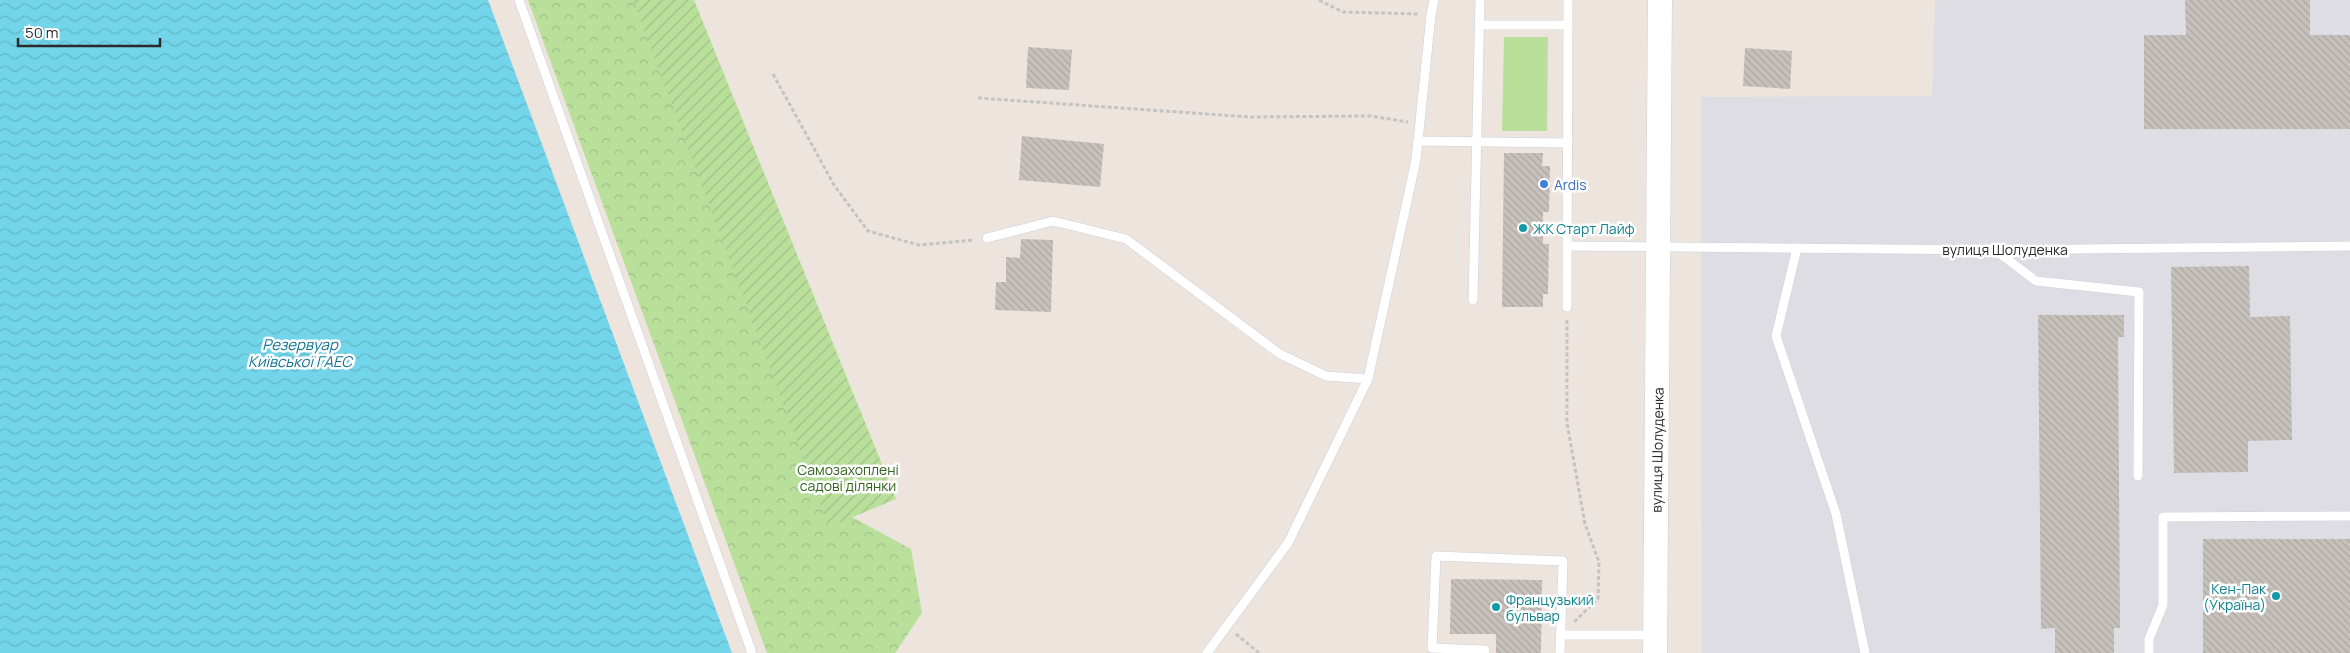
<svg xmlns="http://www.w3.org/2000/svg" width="2350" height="653" font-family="Manrope,sans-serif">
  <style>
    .industrial { fill: #dedde4 }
    .grass { fill: #b9e09b }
    .forest { fill: url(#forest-crowns) }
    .garden { fill: url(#garden-furrows) }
    .water { fill: url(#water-waves) }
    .building { fill: url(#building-back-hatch) }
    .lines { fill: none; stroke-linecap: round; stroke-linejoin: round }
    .service-casing { stroke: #cbd0db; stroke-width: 10 }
    .secondary-casing { stroke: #cbd0db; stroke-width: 25 }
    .path { stroke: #c3c3c3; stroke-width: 3; stroke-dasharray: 4 2.5; stroke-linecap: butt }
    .service { stroke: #fff; stroke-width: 9 }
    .secondary { stroke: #fff; stroke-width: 24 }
    .shop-dot { fill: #3f7fe0; stroke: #fff; stroke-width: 2 }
    .culture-dot { fill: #0f9aa8; stroke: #fff; stroke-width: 2 }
    .labels { text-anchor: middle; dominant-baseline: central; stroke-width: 5; stroke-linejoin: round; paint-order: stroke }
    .shop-label { font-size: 14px; fill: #366cbe; stroke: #fff; text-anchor: start }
    .culture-label { font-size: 14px; fill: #0d838f; stroke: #fff; text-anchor: start }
    .street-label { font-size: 14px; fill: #2a2a2a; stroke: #fff }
    .park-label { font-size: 14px; fill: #32641d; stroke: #fff }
    .water-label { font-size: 15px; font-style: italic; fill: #127596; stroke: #fff }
  </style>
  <defs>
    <pattern id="forest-crowns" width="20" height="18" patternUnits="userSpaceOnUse" patternTransform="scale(1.25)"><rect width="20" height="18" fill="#b9e09b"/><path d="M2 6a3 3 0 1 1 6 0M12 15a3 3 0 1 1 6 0" fill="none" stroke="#9fc086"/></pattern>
    <pattern id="garden-furrows" width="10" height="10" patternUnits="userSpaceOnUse" patternTransform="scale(1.25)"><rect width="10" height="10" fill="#b9e09b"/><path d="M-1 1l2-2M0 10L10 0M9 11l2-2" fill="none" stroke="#9fc086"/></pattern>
    <pattern id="water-waves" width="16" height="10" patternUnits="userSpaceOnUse" patternTransform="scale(1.25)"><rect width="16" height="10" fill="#73d5ea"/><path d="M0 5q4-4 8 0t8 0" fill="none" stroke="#64b7c9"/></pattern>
    <pattern id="building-back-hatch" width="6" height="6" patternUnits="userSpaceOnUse" patternTransform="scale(1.25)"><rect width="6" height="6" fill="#c7c1bc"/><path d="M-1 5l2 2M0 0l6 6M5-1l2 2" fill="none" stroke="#aba6a2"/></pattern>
  </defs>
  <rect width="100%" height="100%" fill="#ece4dd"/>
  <path class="industrial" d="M1935,0H2350V653H1702L1701,97L1932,96Z"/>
  <path class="grass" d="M1504,37H1548L1547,131H1502Z"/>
  <path class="forest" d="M528,0H682L839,510L911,549L922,613L895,653H767Z"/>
  <path class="garden" d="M633,0H694L896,499L829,527Z"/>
  <path class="water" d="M0,0H488L732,653H0Z"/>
  <g class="building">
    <path d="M2185,0H2310V35H2350V129H2144V35H2186Z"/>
    <path d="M1028,47L1072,50L1069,90L1026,88Z"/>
    <path d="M1745,48L1792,51L1790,89L1743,86Z"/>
    <path d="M1022,136L1104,144L1100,187L1019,180Z"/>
    <path d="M1504,153H1543L1542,166H1550L1549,212H1543V244H1549L1548,294H1543V307H1502Z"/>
    <path d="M1021,239L1053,240L1051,312L995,310L996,282H1006V257L1020,258Z"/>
    <path d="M2249,266L2250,317L2290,316L2292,440L2248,441V472L2174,473L2171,267Z"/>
    <path d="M2038,315H2124V337H2118L2120,628H2114V653H2055V628L2041,629Z"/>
    <rect x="2203" y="539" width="147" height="114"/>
    <path d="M1451,579L1542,580L1541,653H1496V634H1450Z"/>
  </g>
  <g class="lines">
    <defs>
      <g id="service">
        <path d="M519,0L752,653"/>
        <path d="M1480,25H1568"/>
        <path d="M1418,141L1568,143"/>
        <path d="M987,238L1053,221L1126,239L1280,354L1326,376L1368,379"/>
        <path d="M1567,246L1995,250L2350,246"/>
        <path d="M1797,248L1776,336L1836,514L1865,653"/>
        <path d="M1995,250L2036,281L2139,292L2138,476"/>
        <path d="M1473,300L1480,0"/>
        <path d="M1567,307L1568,0"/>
        <path d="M1560,635H1655"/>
        <path d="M1207,653L1288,543L1368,379L1416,160L1431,15L1434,0"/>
        <path d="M1484,653L1485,650L1432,648L1436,556L1563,561L1560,653"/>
        <path d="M2149,653V639L2163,605V517L2350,516"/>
      </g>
      <path id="secondary" d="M1655,653L1660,0"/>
    </defs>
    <use href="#service" class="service-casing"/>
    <use href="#secondary" class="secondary-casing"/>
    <g class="path">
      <path d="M1319,0L1343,12L1418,14"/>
      <path d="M773,74L834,185L868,231L919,245L974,240"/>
      <path d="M978,98L1250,117L1370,116L1408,122"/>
      <path d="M1567,320V423L1585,524L1599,562L1598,599L1574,622"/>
      <path d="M1236,634L1259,653"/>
    </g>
    <use href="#service" class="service"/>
    <use href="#secondary" class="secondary"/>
  </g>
  <circle class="shop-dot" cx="1544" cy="184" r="5"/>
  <g class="culture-dot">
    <circle cx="1523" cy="228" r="5"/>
    <circle cx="2276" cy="596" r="5"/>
    <circle cx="1496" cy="607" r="5"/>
  </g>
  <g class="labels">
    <g class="shop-label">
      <text x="1554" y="184">Ardis</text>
    </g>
    <g class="culture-label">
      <text x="1533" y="228">ЖК Старт Лайф</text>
      <text x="2266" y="588" text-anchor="end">Кен-Пак<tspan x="2266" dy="16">(Україна)</tspan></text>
      <text x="1506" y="599">Французький<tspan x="1506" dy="16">бульвар</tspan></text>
    </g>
    <g class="street-label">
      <text x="2005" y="249">вулиця Шолуденка</text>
      <text transform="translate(1657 450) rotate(-89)">вулиця Шолуденка</text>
    </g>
    <g class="park-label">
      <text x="848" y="469">Самозахоплені<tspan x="848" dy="16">садові ділянки</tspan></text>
    </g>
    <g class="water-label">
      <text x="300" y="344">Резервуар<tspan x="300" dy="17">Київської ГАЕС</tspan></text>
    </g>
  </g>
  <path d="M18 38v8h142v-8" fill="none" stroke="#2a2a2a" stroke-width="2.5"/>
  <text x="25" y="38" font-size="15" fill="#2a2a2a" stroke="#ffffff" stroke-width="4" paint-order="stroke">50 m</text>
</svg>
